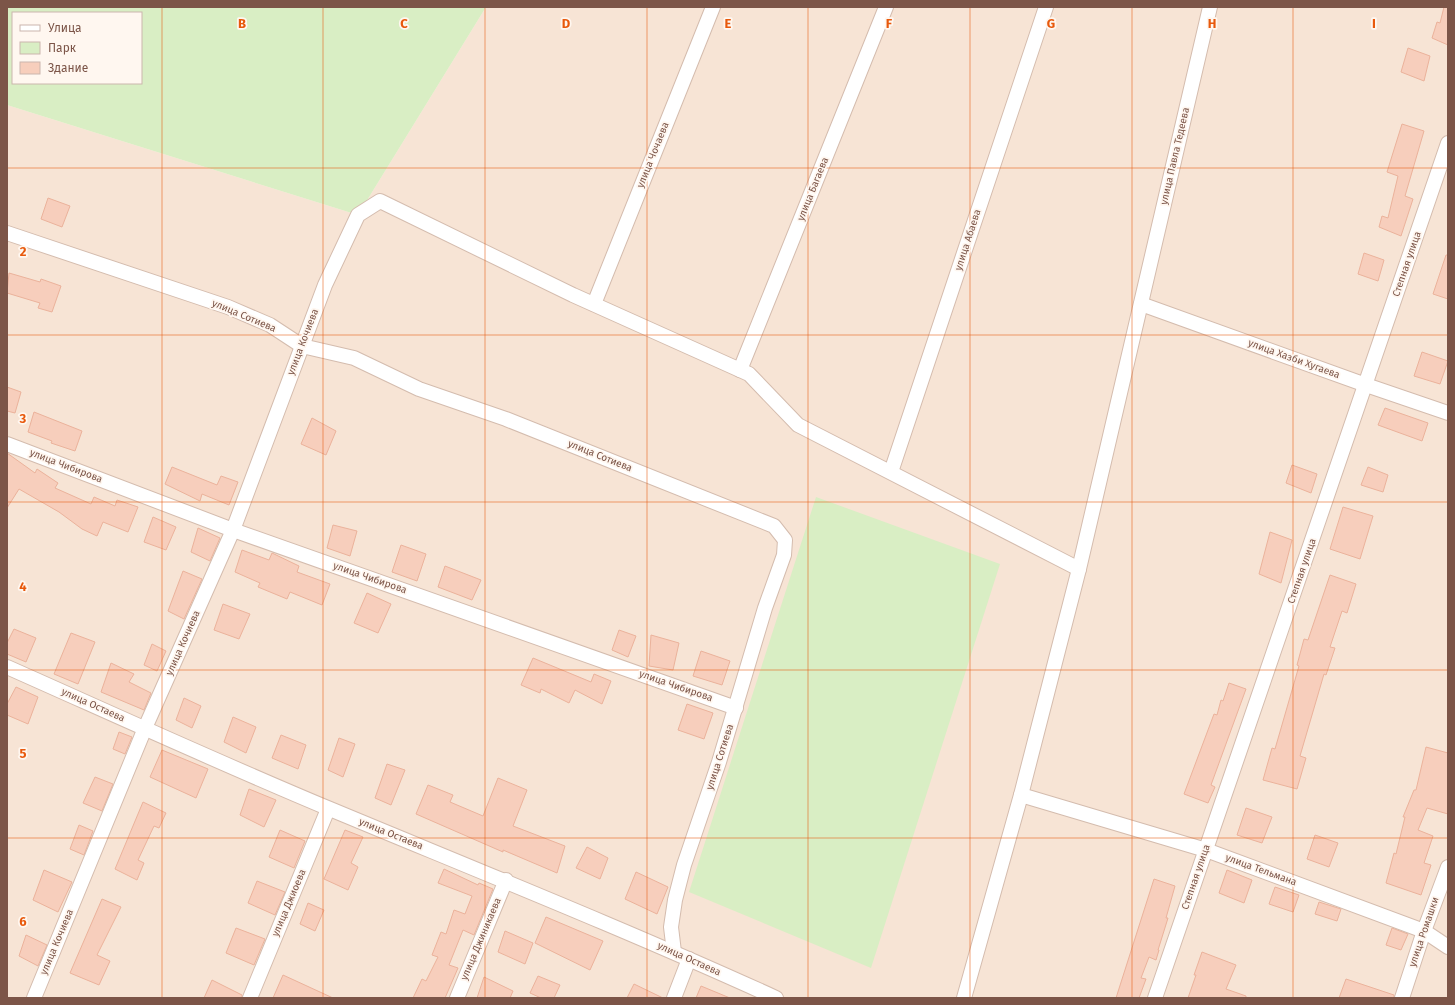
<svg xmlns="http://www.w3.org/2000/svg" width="1455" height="1005" font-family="'Fira Sans',sans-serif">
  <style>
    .residential { fill: #f7e4d5 }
    .green { fill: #d9eec4; fill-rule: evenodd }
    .building { fill: #f7cebc; stroke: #ebb29b }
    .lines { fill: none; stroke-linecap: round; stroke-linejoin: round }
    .minor-casing { stroke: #d4bcae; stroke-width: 16 }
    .minor { stroke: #fff; stroke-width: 14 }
    .grid { fill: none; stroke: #e8590c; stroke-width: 1; stroke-opacity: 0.55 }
    .labels { text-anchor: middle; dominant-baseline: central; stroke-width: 3.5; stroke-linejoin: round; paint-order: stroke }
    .street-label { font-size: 10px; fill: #7c5548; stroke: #fff7f0 }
    .grid-label { font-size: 13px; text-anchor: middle; font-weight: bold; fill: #e8590c; stroke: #fff7f0; stroke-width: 3.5; stroke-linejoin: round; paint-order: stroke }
  </style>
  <rect width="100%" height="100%" fill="#fef3e7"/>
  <path class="residential" d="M486,7H1448V998H7V105L358,215Z"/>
  <g class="green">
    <path d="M7,7H486L358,215L7,105ZM13,13H141V83H13Z"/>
    <path d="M816,497L1000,564L871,968L689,892Z"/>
  </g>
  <g class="building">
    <path d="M1444,7H1448V45L1432,38L1437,22L1440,23Z"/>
    <path d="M1408,48L1430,56L1424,81L1401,72Z"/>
    <path d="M1402,124L1424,131L1405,196L1413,199L1401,236L1379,227L1382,216L1388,218L1398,176L1387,172Z"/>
    <path d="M48,198L70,206L62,227L41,219Z"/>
    <path d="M1364,253L1384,260L1378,281L1358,274Z"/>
    <path d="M1446,255H1448V299L1433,294Z"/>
    <path d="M9,273L40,282L41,279L61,286L52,312L38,308L40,303L7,293Z"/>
    <path d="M1422,352L1448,361L1440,384L1414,376Z"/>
    <path d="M7,387L21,392L15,413L7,411Z"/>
    <path d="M1385,408L1428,423L1422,441L1378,425Z"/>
    <path d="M34,412L82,431L75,451L51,443L52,441L28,432Z"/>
    <path d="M312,418L336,431L326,455L301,444Z"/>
    <path d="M7,453L35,473L37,469L58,483L55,488L91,504L94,497L115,506L117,500L138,507L128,532L103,522L97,536L82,529L59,512L19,489L7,508Z"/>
    <path d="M1292,465L1317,474L1311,493L1286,483Z"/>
    <path d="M172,467L217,485L221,476L238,482L229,505L202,494L200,501L165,484Z"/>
    <path d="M1368,467L1388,475L1383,492L1361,485Z"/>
    <path d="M1343,507L1373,516L1360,559L1330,549Z"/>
    <path d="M153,517L176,527L166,550L144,542Z"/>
    <path d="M333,525L357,531L350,556L327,548Z"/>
    <path d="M198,528L220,538L210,561L191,552Z"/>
    <path d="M1270,532L1292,540L1281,583L1259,574Z"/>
    <path d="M401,545L426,554L417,581L392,572Z"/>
    <path d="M242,550L269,560L272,553L299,566L297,572L330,584L322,605L290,592L287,599L258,587L260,583L235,572Z"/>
    <path d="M445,566L481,580L472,600L438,587Z"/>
    <path d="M183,571L202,579L184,619L168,611Z"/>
    <path d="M1330,575L1356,584L1347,613L1342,611L1330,647L1335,648L1326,675L1324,674L1300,756L1306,758L1297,789L1263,780L1272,748L1275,749L1286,711L1299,666L1297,665L1304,639L1308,640Z"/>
    <path d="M367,593L391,604L378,633L354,623Z"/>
    <path d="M223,604L250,614L239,639L214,630Z"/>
    <path d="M14,629L36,638L26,662L7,654V643Z"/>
    <path d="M619,630L636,636L628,657L612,650Z"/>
    <path d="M71,633L95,642L78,684L54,674Z"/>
    <path d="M651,635L679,643L673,670L649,666Z"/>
    <path d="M152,644L166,651L157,671L144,665Z"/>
    <path d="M701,651L730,661L722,685L693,676Z"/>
    <path d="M533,658L591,682L594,674L611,681L602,704L575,690L569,703L541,689L540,693L521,685Z"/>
    <path d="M111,663L134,674L129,682L151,693L144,710L101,692Z"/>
    <path d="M1229,683L1246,689L1211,785L1215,787L1208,803L1184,794L1214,714L1217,715L1221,700L1223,701Z"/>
    <path d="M16,687L38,697L28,724L7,715V704Z"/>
    <path d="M184,698L201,706L192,728L176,720Z"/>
    <path d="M687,704L713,713L704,739L678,730Z"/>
    <path d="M233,717L256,727L246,753L224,742Z"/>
    <path d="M119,732L132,737L125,754L113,749Z"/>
    <path d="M281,735L306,745L298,769L272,758Z"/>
    <path d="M339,738L355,744L343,777L328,770Z"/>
    <path d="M1426,747L1448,753V814L1427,808L1418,830L1433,836L1424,863L1431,865L1421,895L1386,883L1394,853L1396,854L1405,817H1403L1414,790H1416Z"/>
    <path d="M162,750L208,769L196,798L150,777Z"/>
    <path d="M387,764L405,770L391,805L375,798Z"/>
    <path d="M95,777L113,784L102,811L83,803Z"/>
    <path d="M498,778L527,790L513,826L565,846L557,873L503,850V852L416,814L428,785L453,795L450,802L483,816Z"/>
    <path d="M249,789L276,800L264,827L240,815Z"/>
    <path d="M143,802L166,813L159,828L154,826L138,860L144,863L137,880L115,869Z"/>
    <path d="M1246,808L1272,817L1262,843L1237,835Z"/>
    <path d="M79,825L93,831L84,855L70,849Z"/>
    <path d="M280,830L305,841L294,868L269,857Z"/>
    <path d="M345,830L363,837L351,863L358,867L348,890L324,879Z"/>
    <path d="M1315,835L1338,843L1329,867L1307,859Z"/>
    <path d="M587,847L608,858L600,879L576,868Z"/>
    <path d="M444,869L478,885L479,883L493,889L474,935L463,930L449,965L458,968L445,998H413L422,979L426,981L438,957L432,955L441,932L446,934L454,910L465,914L472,896L438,883Z"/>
    <path d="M44,870L72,882L58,912L33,900Z"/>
    <path d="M1227,870L1252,880L1244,903L1219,893Z"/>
    <path d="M636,872L668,887L657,914L625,899Z"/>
    <path d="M1154,879L1175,886L1166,918H1168L1158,950H1159L1156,960L1149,957L1141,978L1146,979L1139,998H1116Z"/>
    <path d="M257,881L285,892L275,915L248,903Z"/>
    <path d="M1275,887L1299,895L1293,912L1269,904Z"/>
    <path d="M102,899L121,907L97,955L110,961L99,985L70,973Z"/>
    <path d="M1319,902L1341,909L1337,921L1315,914Z"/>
    <path d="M308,903L324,910L315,931L300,924Z"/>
    <path d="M546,917L603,941L590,970L535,943Z"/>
    <path d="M236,928L265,939L254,965L226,953Z"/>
    <path d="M1392,928L1408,934L1401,950L1386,945Z"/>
    <path d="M505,931L533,943L525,964L498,952Z"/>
    <path d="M26,935L47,945L38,966L19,956Z"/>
    <path d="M1202,952L1236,965L1226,989L1246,996V998H1188L1196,975H1194Z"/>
    <path d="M283,975L333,998H273Z"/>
    <path d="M538,976L560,985L554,998H541L530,993Z"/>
    <path d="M484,977L513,991L510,998H477Z"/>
    <path d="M1346,979L1394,995V998H1339Z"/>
    <path d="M212,980L242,995V998H204Z"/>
    <path d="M634,984L663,998H627Z"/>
    <path d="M701,986L730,998H696Z"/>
  </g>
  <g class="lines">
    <defs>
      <g id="minor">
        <path d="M7,233L228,307L270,325L302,346L354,358L419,389L506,419L774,526L785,540L784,555L765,608L719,762L684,865L675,900L671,927L674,952"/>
        <path d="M594,304L713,7"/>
        <path d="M1141,304L1366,385L1448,413"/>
        <path d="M740,370L886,7"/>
        <path d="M7,444L233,530L736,708"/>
        <path d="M891,472L1046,7"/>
        <path d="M7,667C115,715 222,764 330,809C479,871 629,931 776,998"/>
        <path d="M1021,795L1206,850L1424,931L1448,947"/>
        <path d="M34,998L145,728L233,530L325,285L358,215L380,201L573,295L749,374L798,425L1079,569"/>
        <path d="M250,998L328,809"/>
        <path d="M457,998L506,880"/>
        <path d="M674,998L689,959"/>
        <path d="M964,998L1021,795L1079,569L1210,7"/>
        <path d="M1155,998L1448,143"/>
        <path d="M1402,998L1424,931L1448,867"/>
      </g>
    </defs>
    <use href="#minor" class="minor-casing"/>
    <use href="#minor" class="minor"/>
  </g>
  <path class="grid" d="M162,7V998M323,7V998M485,7V998M647,7V998M808,7V998M970,7V998M1132,7V998M1293,7V998M7,168H1448M7,335H1448M7,502H1448M7,670H1448M7,838H1448"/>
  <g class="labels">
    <g class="street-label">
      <text transform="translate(653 155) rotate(-68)">улица Чочаева</text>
      <text transform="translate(1175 156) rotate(-77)">улица Павла Тедеева</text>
      <text transform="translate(813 189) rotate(-68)">улица Багаева</text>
      <text transform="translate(968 240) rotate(-72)">улица Абаева</text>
      <text transform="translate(1407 264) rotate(-71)">Степная улица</text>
      <text transform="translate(244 316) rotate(23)">улица Сотиева</text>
      <text transform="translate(303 342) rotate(-69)">улица Кочиева</text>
      <text transform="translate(1294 359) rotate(20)">улица Хазби Хугаева</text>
      <text transform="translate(600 456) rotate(22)">улица Сотиева</text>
      <text transform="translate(66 466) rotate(21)">улица Чибирова</text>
      <text transform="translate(1302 571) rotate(-71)">Степная улица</text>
      <text transform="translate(370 578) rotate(19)">улица Чибирова</text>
      <text transform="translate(183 643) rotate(-66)">улица Кочиева</text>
      <text transform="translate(676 686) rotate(19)">улица Чибирова</text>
      <text transform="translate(93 705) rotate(24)">улица Остаева</text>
      <text transform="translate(720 757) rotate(-72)">улица Сотиева</text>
      <text transform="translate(391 834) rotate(22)">улица Остаева</text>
      <text transform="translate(1261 870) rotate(20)">улица Тельмана</text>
      <text transform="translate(1196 877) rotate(-71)">Степная улица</text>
      <text transform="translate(289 903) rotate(-67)">улица Джиоева</text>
      <text transform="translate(1424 932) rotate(-71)">улица Ромашки</text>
      <text transform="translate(481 939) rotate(-67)">улица Джиникаева</text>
      <text transform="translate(57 942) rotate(-67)">улица Кочиева</text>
      <text transform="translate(689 959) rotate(24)">улица Остаева</text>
    </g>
  </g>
  <g class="grid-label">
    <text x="242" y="28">B</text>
    <text x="404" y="28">C</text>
    <text x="566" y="28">D</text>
    <text x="728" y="28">E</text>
    <text x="889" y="28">F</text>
    <text x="1051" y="28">G</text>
    <text x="1212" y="28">H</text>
    <text x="1374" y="28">I</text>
    <text x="23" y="256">2</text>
    <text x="23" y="423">3</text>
    <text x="23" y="591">4</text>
    <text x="23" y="758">5</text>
    <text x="23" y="926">6</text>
  </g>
  <rect width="1455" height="1005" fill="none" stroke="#7c5548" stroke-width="16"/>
  <rect x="12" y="12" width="130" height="72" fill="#fff7f0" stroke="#cbb6ad"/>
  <rect x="20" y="25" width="20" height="6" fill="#ffffff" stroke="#cbb6ad"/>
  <text x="48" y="32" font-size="12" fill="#7c5548">Улица</text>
  <rect x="20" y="42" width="20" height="12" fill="#d9eec4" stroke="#cbb6ad"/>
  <text x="48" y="52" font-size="12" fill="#7c5548">Парк</text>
  <rect x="20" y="62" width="20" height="12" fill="#f7cebc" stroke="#cbb6ad"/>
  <text x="48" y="72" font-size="12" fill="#7c5548">Здание</text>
</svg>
